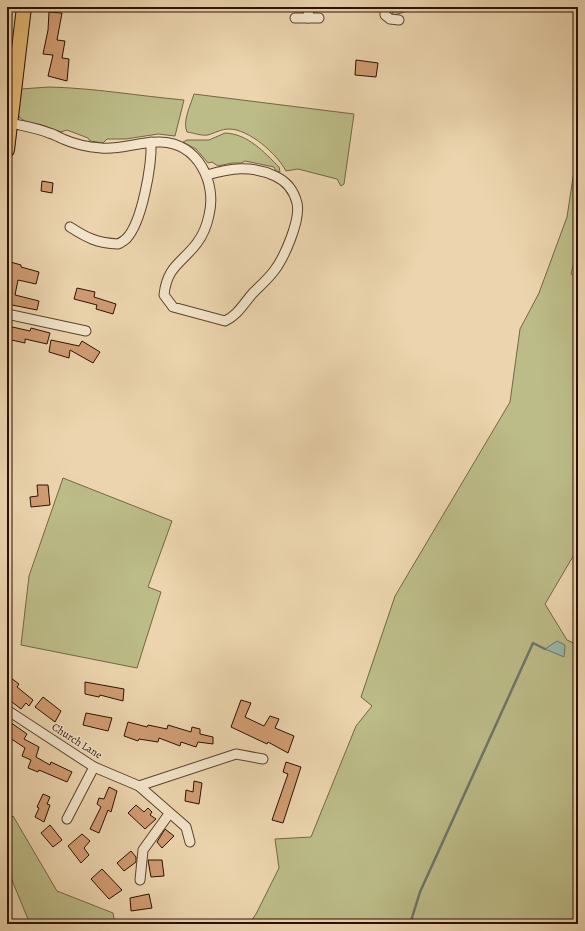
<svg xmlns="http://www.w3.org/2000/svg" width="585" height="931" font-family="Alegreya,serif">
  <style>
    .green { fill: #bcbc88; stroke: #746644 }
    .water { fill: #99b8af; stroke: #6d7569 }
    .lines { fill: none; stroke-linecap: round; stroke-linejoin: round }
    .stream { stroke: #6d7569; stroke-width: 2.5 }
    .building { fill: #d29c73; stroke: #2c1100 }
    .street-casing { stroke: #5c422c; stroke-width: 11 }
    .primary-casing { stroke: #2c1100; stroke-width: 16 }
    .street { stroke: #f3e4ca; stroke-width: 9 }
    .primary { stroke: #e6ba77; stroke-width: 14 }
    .labels { text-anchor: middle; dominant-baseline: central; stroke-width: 3; stroke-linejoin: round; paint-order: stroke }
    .street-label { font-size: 11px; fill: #2c1100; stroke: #f3e4ca }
  </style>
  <rect width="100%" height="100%" fill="#ecd5ae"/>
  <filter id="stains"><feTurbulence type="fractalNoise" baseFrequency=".005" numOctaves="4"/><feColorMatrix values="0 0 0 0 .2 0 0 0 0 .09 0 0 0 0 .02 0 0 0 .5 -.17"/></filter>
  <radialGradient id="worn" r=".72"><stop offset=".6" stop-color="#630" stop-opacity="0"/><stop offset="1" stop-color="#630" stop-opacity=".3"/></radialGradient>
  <g class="green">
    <path d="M393,7H419L392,16Z"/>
    <path d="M49,87C94,88 139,96 184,100L175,136L158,134L126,139H107L103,143L90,141L88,138L67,130L61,132L42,125L26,122L19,117L18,112L21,89Z"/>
    <path d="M194,94L354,114L344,184L341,186L337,179L298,169L286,171C277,154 249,129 229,129C221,129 215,133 208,135C201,136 194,133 187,132C182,122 191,104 194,94Z"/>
    <path d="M225,133C248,134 264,152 279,167L280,172L276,171L274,167L245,161L241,163H232L218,166L212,162L208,163L196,149L183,142L187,140H209Z"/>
    <path d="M577,151L578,247L571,274L578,277V548L545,604L567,640L578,645V924H249L256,914L279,868L275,839L311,837L356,726L372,706L361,697L395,596L510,402L520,329L539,293L567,217Z"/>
    <path d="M63,478L172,521L148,587L161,592L137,668L21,645L29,576Z"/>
    <path d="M13,816L57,891L113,913L115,924H30L7,868V823Z"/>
  </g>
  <path class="water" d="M557,641L565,645L564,657L545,649Z"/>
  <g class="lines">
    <path class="stream" d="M410,924L420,892L533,643L545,649"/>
  </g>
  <g class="building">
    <path d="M49,12L62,13L57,40L65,41L62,58L69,59L67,81L48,76L53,55L43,54L48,30Z"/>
    <path d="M356,60L378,63L376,77L355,75Z"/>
    <path d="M42,181L53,183L52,193L41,191Z"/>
    <path d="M7,261L21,265V267L39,272L36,284L18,280L15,295L39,301L37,310L7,304Z"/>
    <path d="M77,288L95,292L94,297L116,304L113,314L96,309L97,305L74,299Z"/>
    <path d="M8,326L30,331L31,328L50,333L47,344L25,339V343L7,339Z"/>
    <path d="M51,340L79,346L82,341L100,352L93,363L70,350L69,358L49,352Z"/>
    <path d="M37,485H48L50,505L31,507L30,497L38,496Z"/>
    <path d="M11,678L19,684L17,687L33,700L29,706L26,703L21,709L8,699L12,695L7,692V684Z"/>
    <path d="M85,682L124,689L123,701L100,695L99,697L85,694Z"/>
    <path d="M43,697L61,711L55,722L35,707Z"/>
    <path d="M241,700L251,703L245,717L264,726L270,716L279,719L275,728L294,736L288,753L268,742L267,744L231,727Z"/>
    <path d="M86,713L112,718L108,731L83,725Z"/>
    <path d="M7,720L27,734L24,739L39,747L36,757L50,765L51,762L72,772L67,782L39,770L38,772L28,768L31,760L22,756L25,748L7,736Z"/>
    <path d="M128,722L147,727L148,725L167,729L168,725L191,732L192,727L200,729V734L213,737V744L198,742L196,747L181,742L180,746L159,738L158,742L139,739L138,741L124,736Z"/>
    <path d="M286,762L301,767L283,823L272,820L288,774L283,772Z"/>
    <path d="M194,781L202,783L199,804L185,801L186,790L193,792Z"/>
    <path d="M109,787L117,791L111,812L108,810L99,833L90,829L101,807L97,804L99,798L104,799Z"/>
    <path d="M43,794L50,797L47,804L50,805L44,822L35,817L39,808L37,807Z"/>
    <path d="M136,805L144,812L148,808L152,812L150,815L156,819L145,829L128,813Z"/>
    <path d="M50,825L62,840L53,847L41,833Z"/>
    <path d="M165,829L174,836L162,848L157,842Z"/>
    <path d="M82,834L90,841L84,848L89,855L81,863L68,846Z"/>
    <path d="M131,851L136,857V862L124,871L117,863Z"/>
    <path d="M148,860H162L164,876L151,877Z"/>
    <path d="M102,869L122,890L109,899L91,879Z"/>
    <path d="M149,894L152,908L131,911L130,898Z"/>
  </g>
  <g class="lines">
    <defs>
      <g id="street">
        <path d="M385,7V15L390,19L399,20"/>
        <path d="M295,18H319"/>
        <path d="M308,18L309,7"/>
        <path d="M11,123C23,126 37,128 49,133C54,134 58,137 63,139C74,144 88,147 101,148C121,150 141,141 161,142C198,143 217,183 209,215C207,225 203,235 197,243C182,263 167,266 164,295L173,307L225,321C238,315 244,303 253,293C260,286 268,279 274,271C284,258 301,220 297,203C294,191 286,181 275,176C251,165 231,168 207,175"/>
        <path d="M70,227C87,238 97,243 118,244C121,243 123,241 126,239C142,223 152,165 151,142"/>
        <path d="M7,314L86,331"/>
        <path d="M7,710L94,767L139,786L236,754L263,759"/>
        <path d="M139,786L186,827L190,842"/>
        <path d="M67,819L94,767"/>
        <path d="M140,880L143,850L169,814"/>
      </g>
      <path id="primary" d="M7,150L24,7"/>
    </defs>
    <use href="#street" class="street-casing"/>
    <use href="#primary" class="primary-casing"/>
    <use href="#street" class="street"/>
    <use href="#primary" class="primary"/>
  </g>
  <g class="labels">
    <g class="street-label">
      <text transform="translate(77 741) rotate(32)">Church Lane</text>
    </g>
  </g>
  <rect width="585" height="931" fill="none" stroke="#ecd5ae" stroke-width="24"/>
  <rect x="8" y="8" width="569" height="915" fill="none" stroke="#2c1100" stroke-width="2"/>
  <rect x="12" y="12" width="561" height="907" fill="none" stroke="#2c1100"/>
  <rect width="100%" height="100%" filter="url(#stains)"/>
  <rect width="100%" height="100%" fill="url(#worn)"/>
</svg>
